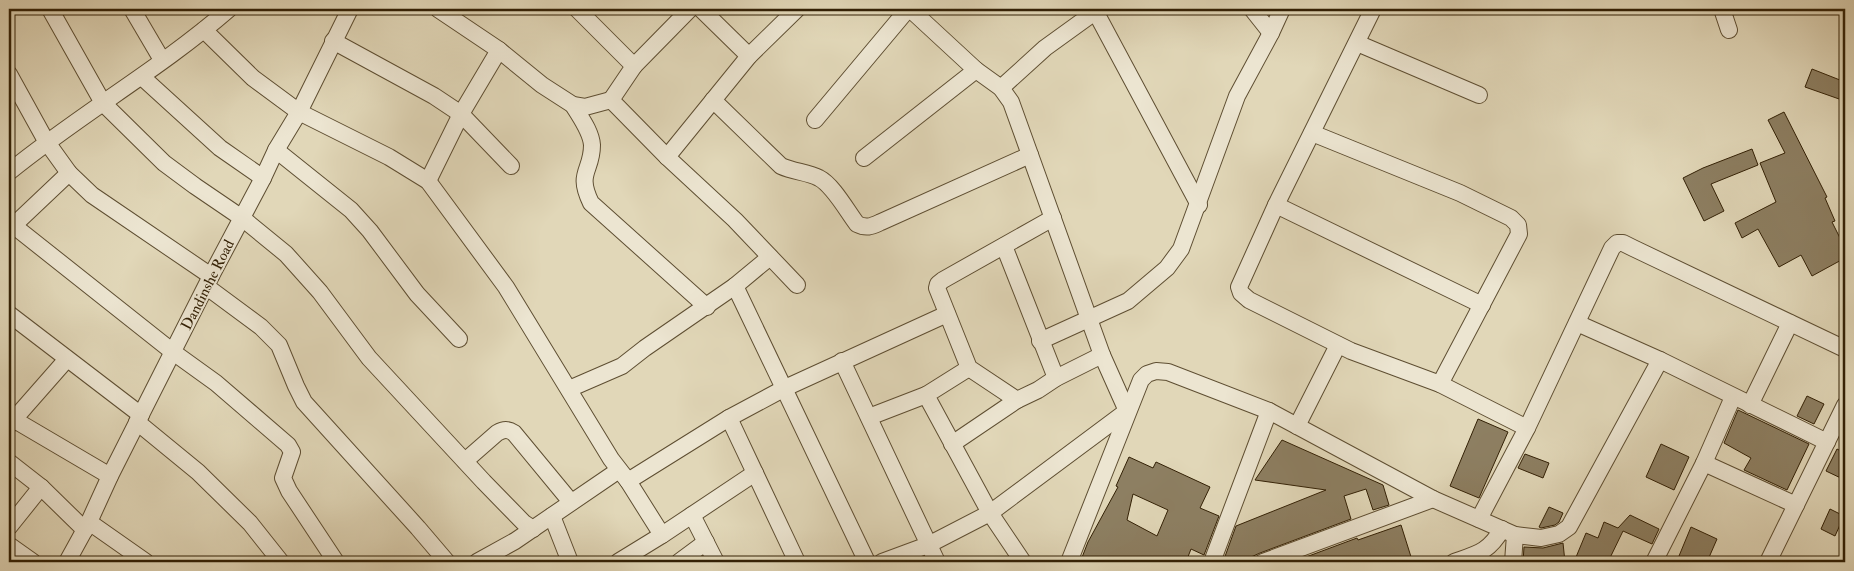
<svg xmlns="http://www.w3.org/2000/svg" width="1854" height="571" font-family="'IM FELL Double Pica',serif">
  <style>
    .building { fill: #8d7f62; stroke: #322005; fill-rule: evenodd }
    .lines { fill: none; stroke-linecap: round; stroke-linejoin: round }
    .minor-casing { stroke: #5e4e32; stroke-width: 18 }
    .minor { stroke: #ece5d1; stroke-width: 16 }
    .labels { text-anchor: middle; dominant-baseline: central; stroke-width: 4; stroke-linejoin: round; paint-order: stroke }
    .street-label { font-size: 15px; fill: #322005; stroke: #ece5d1 }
  </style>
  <rect width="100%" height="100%" fill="#e1d7b8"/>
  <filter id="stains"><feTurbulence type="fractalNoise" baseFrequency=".004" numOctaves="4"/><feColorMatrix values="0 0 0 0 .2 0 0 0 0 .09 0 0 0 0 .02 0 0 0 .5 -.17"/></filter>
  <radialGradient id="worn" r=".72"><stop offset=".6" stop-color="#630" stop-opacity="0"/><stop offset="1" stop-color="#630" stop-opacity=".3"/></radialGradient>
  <g class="building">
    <path d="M1812,69L1845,82V96L1842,100L1805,87Z"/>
    <path d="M1784,112L1827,197L1825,198L1835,221L1832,222L1845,248V258L1812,276L1801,255L1779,267L1758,229L1742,238L1735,223L1776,202L1760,163L1785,153L1768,120Z"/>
    <path d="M1752,149L1758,165L1711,184L1724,211L1704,221L1683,178L1703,168Z"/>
    <path d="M1807,396L1824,404L1814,424L1797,416Z"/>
    <path d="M1738,410L1809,444L1787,490L1744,470L1751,458L1724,443Z"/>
    <path d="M1478,419L1508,432L1479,498L1450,486Z"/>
    <path d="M1282,440L1383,485L1389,505L1373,510L1366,489L1344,496L1351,519L1260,553L1240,562H1223L1236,526L1326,490L1255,480Z"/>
    <path d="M1661,444L1689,457L1674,490L1646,477Z"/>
    <path d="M1837,449L1845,453V480L1826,471Z"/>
    <path d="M1525,454L1549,463L1543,478L1518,468Z"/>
    <path d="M1129,457L1153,468L1156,462L1210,487L1200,508L1219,516L1204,555L1191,549L1186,562H1084L1081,560L1088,542L1118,487L1116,486ZM1133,494L1168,510L1157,536L1127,520Z"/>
    <path d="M1549,507L1563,513L1559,522L1555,525L1541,528L1539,527Z"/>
    <path d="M1830,509L1844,516L1835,536L1821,529Z"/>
    <path d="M1630,515L1659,529L1652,544L1623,531L1608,562H1574L1586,533L1598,538L1604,522L1618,528Z"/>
    <path d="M1401,525L1412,560L1407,562H1298V560L1357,538L1358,540Z"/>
    <path d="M1691,527L1717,539L1707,562H1692L1679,556Z"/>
    <path d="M1563,543L1565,562H1523L1524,547L1543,548Z"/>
  </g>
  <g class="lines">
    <defs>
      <g id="minor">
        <path d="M50,9L103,103L164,163L195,186L242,218L286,254L320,292L369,358L484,482L524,523L533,529"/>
        <path d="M132,9L162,60"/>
        <path d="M438,9L499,50L542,85L573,105L585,107L611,100"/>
        <path d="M577,9L634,66L611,100L667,157L735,220L797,285"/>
        <path d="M701,9L749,56"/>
        <path d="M1094,9L1199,205"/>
        <path d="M1252,9L1271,33"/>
        <path d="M1373,9L1276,205L1239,287L1241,293L1249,300L1351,351L1440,384L1527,428"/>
        <path d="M1722,9L1729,30"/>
        <path d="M204,30L253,78L299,112L389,157L428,181L506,287L611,459L628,481L662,535"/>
        <path d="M333,41L434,96L461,114L511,166"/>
        <path d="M1357,43L1479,95"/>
        <path d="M634,66L690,9"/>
        <path d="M9,74L46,141L69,173L92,195L211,276"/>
        <path d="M142,77L220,148L263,178"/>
        <path d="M1001,88L1045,48L1099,9"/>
        <path d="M713,100L781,166C794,172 808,172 819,178C833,185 847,211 857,224C867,229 872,226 881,222L1030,155"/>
        <path d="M573,105C580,117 591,131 592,145C592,172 576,172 591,203L707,307"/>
        <path d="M815,120L908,9"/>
        <path d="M1312,133L1460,193L1511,218L1518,225L1519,234L1440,384"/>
        <path d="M276,150L351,210L370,231L417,294L459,339"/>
        <path d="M667,157L749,56L797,9"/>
        <path d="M864,158L976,70"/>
        <path d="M9,172C80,114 160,69 229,9"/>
        <path d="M428,181L461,114L499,50"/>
        <path d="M1276,205L1482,305"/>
        <path d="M9,222L173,352L216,383L288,445L292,452L283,478L289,491L336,562"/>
        <path d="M13,226L69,173"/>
        <path d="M1004,246L1056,378"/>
        <path d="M770,257L735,286L867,562"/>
        <path d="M207,287L261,327L279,345L296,386L304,402L418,528L447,562"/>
        <path d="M9,314L141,415"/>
        <path d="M1577,323L1660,360L1827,442"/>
        <path d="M1040,341L1128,301L1167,268L1181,249L1237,96L1271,33L1282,9"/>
        <path d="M842,361L937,562"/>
        <path d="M969,368L926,395L990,513L1023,562"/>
        <path d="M569,389L622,366L645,348L735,286"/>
        <path d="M1017,400L969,368L937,288L938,284L943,280L1053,218"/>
        <path d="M1750,405L1790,323"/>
        <path d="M869,417L926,395"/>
        <path d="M729,418L797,562"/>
        <path d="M13,419L110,476"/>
        <path d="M137,422L198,472L250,523L281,562"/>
        <path d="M9,425L67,359"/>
        <path d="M1297,426L1338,345"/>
        <path d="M952,444L1017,400L1038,390L1056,378L1102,355"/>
        <path d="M465,461L497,433C504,429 508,429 514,433L571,502"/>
        <path d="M9,462L41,487L85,530"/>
        <path d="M1704,463L1796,505"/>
        <path d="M628,481L729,418L785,388L947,314"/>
        <path d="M692,515L716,562"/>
        <path d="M552,516L570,562"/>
        <path d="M1479,519L1527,428L1612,248L1617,243H1623L1633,248L1845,349"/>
        <path d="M89,522L146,562"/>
        <path d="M9,527L41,487"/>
        <path d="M9,545L33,562"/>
        <path d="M67,562L89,522L110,476L211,276L263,178L276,150L299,112L350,9"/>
        <path d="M477,562L515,541L619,470"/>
        <path d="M618,562L662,535L755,473"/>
        <path d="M679,562L706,542"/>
        <path d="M882,562L928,545L990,513L1127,411L1102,355L1011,102L1001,88L976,70L910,9"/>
        <path d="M1069,562L1141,380L1147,374L1156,371L1168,372L1269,411"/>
        <path d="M1212,562L1269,411L1433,499L1515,535L1541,538L1559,534L1569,527L1660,360"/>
        <path d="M1263,562L1433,499"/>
        <path d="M1454,562C1477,554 1489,552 1502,529"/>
        <path d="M1513,562L1515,535"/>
        <path d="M1654,562L1704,463L1733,397"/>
        <path d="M1768,562L1845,405"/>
      </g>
    </defs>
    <use href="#minor" class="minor-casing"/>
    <use href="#minor" class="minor"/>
  </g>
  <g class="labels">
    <g class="street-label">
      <text transform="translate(208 285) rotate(-63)">Dandinshe Road</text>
    </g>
  </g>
  <rect width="1854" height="571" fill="none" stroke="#e1d7b8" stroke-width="30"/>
  <rect x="10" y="10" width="1834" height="551" fill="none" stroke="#322005" stroke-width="2.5"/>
  <rect x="15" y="15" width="1824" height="541" fill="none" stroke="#322005"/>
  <rect width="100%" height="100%" filter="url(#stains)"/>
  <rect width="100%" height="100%" fill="url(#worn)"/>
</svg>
